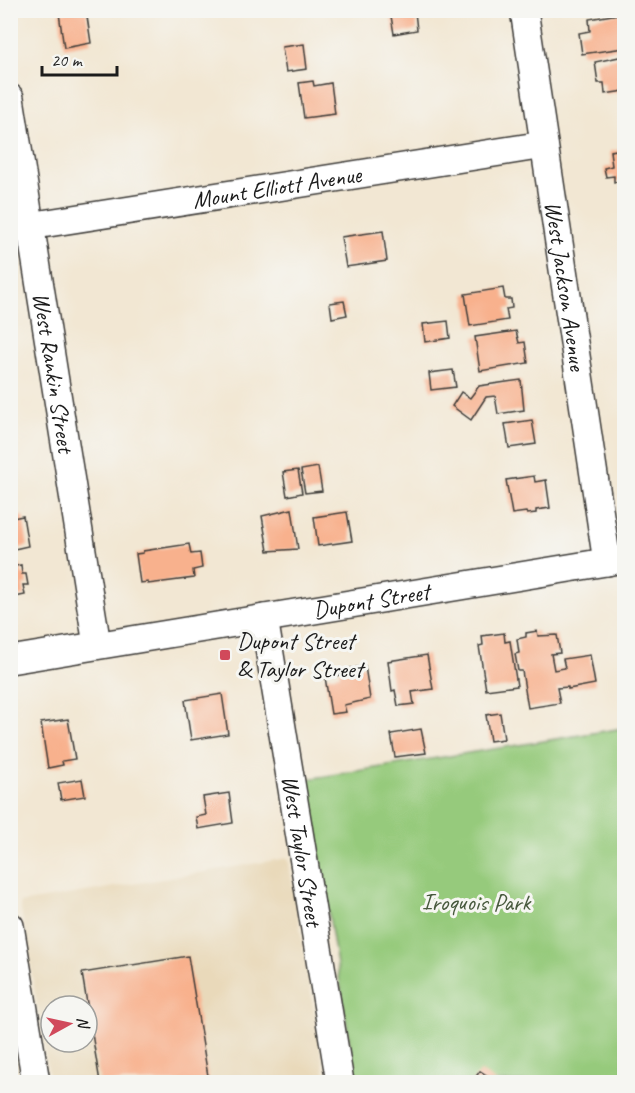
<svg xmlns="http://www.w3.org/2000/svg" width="635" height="1093" font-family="Caveat,sans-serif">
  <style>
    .built { fill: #e9d9ba; fill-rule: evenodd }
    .green { fill: #96ca7b; stroke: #59734c; stroke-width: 1.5 }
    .building { fill: #f8b18d }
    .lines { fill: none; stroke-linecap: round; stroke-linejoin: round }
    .minor-casing { stroke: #3c3a37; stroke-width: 30 }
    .minor { stroke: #fff; stroke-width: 27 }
    .poi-dot { fill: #d1495b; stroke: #f6f6f2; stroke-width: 2 }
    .labels { text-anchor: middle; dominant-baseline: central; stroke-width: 6; stroke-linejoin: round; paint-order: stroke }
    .street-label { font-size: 24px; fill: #1c1c1c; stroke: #f6f6f2 }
    .poi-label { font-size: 24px; fill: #1c1c1c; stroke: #f6f6f2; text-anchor: start }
    .park-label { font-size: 24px; fill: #47593d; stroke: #f6f6f2 }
  </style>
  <rect width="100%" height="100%" fill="#f6f6f2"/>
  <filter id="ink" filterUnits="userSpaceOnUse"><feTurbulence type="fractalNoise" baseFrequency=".0167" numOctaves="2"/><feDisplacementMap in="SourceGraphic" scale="12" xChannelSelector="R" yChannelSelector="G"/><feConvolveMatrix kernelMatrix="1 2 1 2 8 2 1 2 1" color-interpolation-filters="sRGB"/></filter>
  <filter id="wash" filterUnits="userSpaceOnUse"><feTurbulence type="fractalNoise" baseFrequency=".008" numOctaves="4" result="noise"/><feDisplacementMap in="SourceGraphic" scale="24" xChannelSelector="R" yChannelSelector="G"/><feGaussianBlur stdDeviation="1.35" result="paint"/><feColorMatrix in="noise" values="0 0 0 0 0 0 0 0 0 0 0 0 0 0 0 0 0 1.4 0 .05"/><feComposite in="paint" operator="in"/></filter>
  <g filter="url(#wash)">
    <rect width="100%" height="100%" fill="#f2e7d3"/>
    <path class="built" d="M288,858L326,1082H50L20,903ZM51,1006H87V1042H51Z"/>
    <path class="green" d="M624,728V1082H356L307,779Z"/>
    <g id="blocks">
      <g class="building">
        <path d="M76,10H86L91,43L64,48L59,13Z"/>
        <path d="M415,12L417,30L394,34L391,16Z"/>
        <path d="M624,13V48L582,54L579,33L590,31L589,19Z"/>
        <path d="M304,44L307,69L286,72L282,47Z"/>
        <path d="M624,56V91L605,94L604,83H598L595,62Z"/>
        <path d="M313,81L314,86L331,83L335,114L304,118L299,83Z"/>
        <path d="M624,149V181L614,182V176L606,177L604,168L612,166L610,151Z"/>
        <path d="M383,231L387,261L346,267L341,237Z"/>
        <path d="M503,288L505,299H511L512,308L506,309L508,320L470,326L465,294Z"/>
        <path d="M344,301L347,315L332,318L330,303Z"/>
        <path d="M448,321L450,338L425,342L423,324Z"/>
        <path d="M516,331L519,343L525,342L528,363L480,371L475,337Z"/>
        <path d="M453,370L456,387L431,390L429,373Z"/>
        <path d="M521,380L524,410L498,414L495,396L486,397L471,420L452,406L461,392L470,398L479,386Z"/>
        <path d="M532,420L536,444L509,448L505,424Z"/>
        <path d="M318,467L322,491L305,493L301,470Z"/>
        <path d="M298,470L302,493L287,496L283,472Z"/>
        <path d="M534,476L535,482L546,480L550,508L536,510V513L527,514L526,512L512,514L506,480Z"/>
        <path d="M10,508L13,518L23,516L28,546L10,550Z"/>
        <path d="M292,509L298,549L268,551L262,516Z"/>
        <path d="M347,512L352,541L318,546L314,517Z"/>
        <path d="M189,544L191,554L200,553L202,568L193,570L194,578L148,584V582L140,583L136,554L143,553V551Z"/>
        <path d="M21,565L22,574H26L28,585H23L25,595L10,598V567Z"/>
        <path d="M537,631L538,636L557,635L560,653L551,654L554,670L565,668L563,659L590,655L595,684L568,689V687L557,688L560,703L528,708L522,671H518L515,654L519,653L517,639L526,637V633Z"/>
        <path d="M504,633L505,642L510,641L517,686L486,690L479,646L483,645L482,636Z"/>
        <path d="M427,655L433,689L412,692L414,704L398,706L395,690L392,691L388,661Z"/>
        <path d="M365,666L370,699L344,705L346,712L331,714L325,677L340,675L339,670Z"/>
        <path d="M222,694L228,734L191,740L185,700Z"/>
        <path d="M500,713L504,739L490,741L486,715Z"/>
        <path d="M68,719L75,759L62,761L63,765L48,768L41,723Z"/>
        <path d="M421,729L426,753L395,757L391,734Z"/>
        <path d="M82,779L85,796L61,800L58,783Z"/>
        <path d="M229,793L233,823L198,829L196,817L206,815L203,797Z"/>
        <path d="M188,956L209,1082H100L82,973Z"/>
        <path d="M480,1071L497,1082H472Z"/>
      </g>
    </g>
  </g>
  <g filter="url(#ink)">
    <use href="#blocks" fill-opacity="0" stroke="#3c3a37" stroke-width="1.5"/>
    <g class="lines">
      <defs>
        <g id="minor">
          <path id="s1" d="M524,10L607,562"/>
          <path id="s2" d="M10,98L97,645"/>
          <path id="s3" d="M10,229L544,145"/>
          <path id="s4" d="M264,618L340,1082"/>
          <path id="s5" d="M10,660L624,559"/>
          <path d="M10,926L36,1082"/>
        </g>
      </defs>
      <use href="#minor" class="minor-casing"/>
      <use href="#minor" class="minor"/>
    </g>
  </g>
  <rect class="poi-dot" x="219" y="649" width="12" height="12" rx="3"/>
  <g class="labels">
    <g class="street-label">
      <text stroke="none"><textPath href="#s3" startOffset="270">Mount Elliott Avenue</textPath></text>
      <text stroke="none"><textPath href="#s1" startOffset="279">West Jackson Avenue</textPath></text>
      <text stroke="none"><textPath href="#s2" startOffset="278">West Rankin Street</textPath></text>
      <text stroke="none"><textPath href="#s5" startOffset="366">Dupont Street</textPath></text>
      <text stroke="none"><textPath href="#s4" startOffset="236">West Taylor Street</textPath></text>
    </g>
    <g class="poi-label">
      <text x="237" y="641">Dupont Street<tspan x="237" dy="28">&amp; Taylor Street</tspan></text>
    </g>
    <g class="park-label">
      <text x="476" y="902">Iroquois Park</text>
    </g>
  </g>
  <rect width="635" height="1093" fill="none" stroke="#f6f6f2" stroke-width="36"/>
  <g transform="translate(69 1024) rotate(82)"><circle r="28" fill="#f6f6f2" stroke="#9f9f9c" stroke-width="1.5"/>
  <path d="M0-4.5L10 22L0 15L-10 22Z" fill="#d1495b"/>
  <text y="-9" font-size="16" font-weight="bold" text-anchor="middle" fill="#1c1c1c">N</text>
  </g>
  <path d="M42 66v9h75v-9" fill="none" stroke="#1c1c1c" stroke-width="3"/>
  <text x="51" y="66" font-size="18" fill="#1c1c1c" stroke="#f6f6f2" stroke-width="4.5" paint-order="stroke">20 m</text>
</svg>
